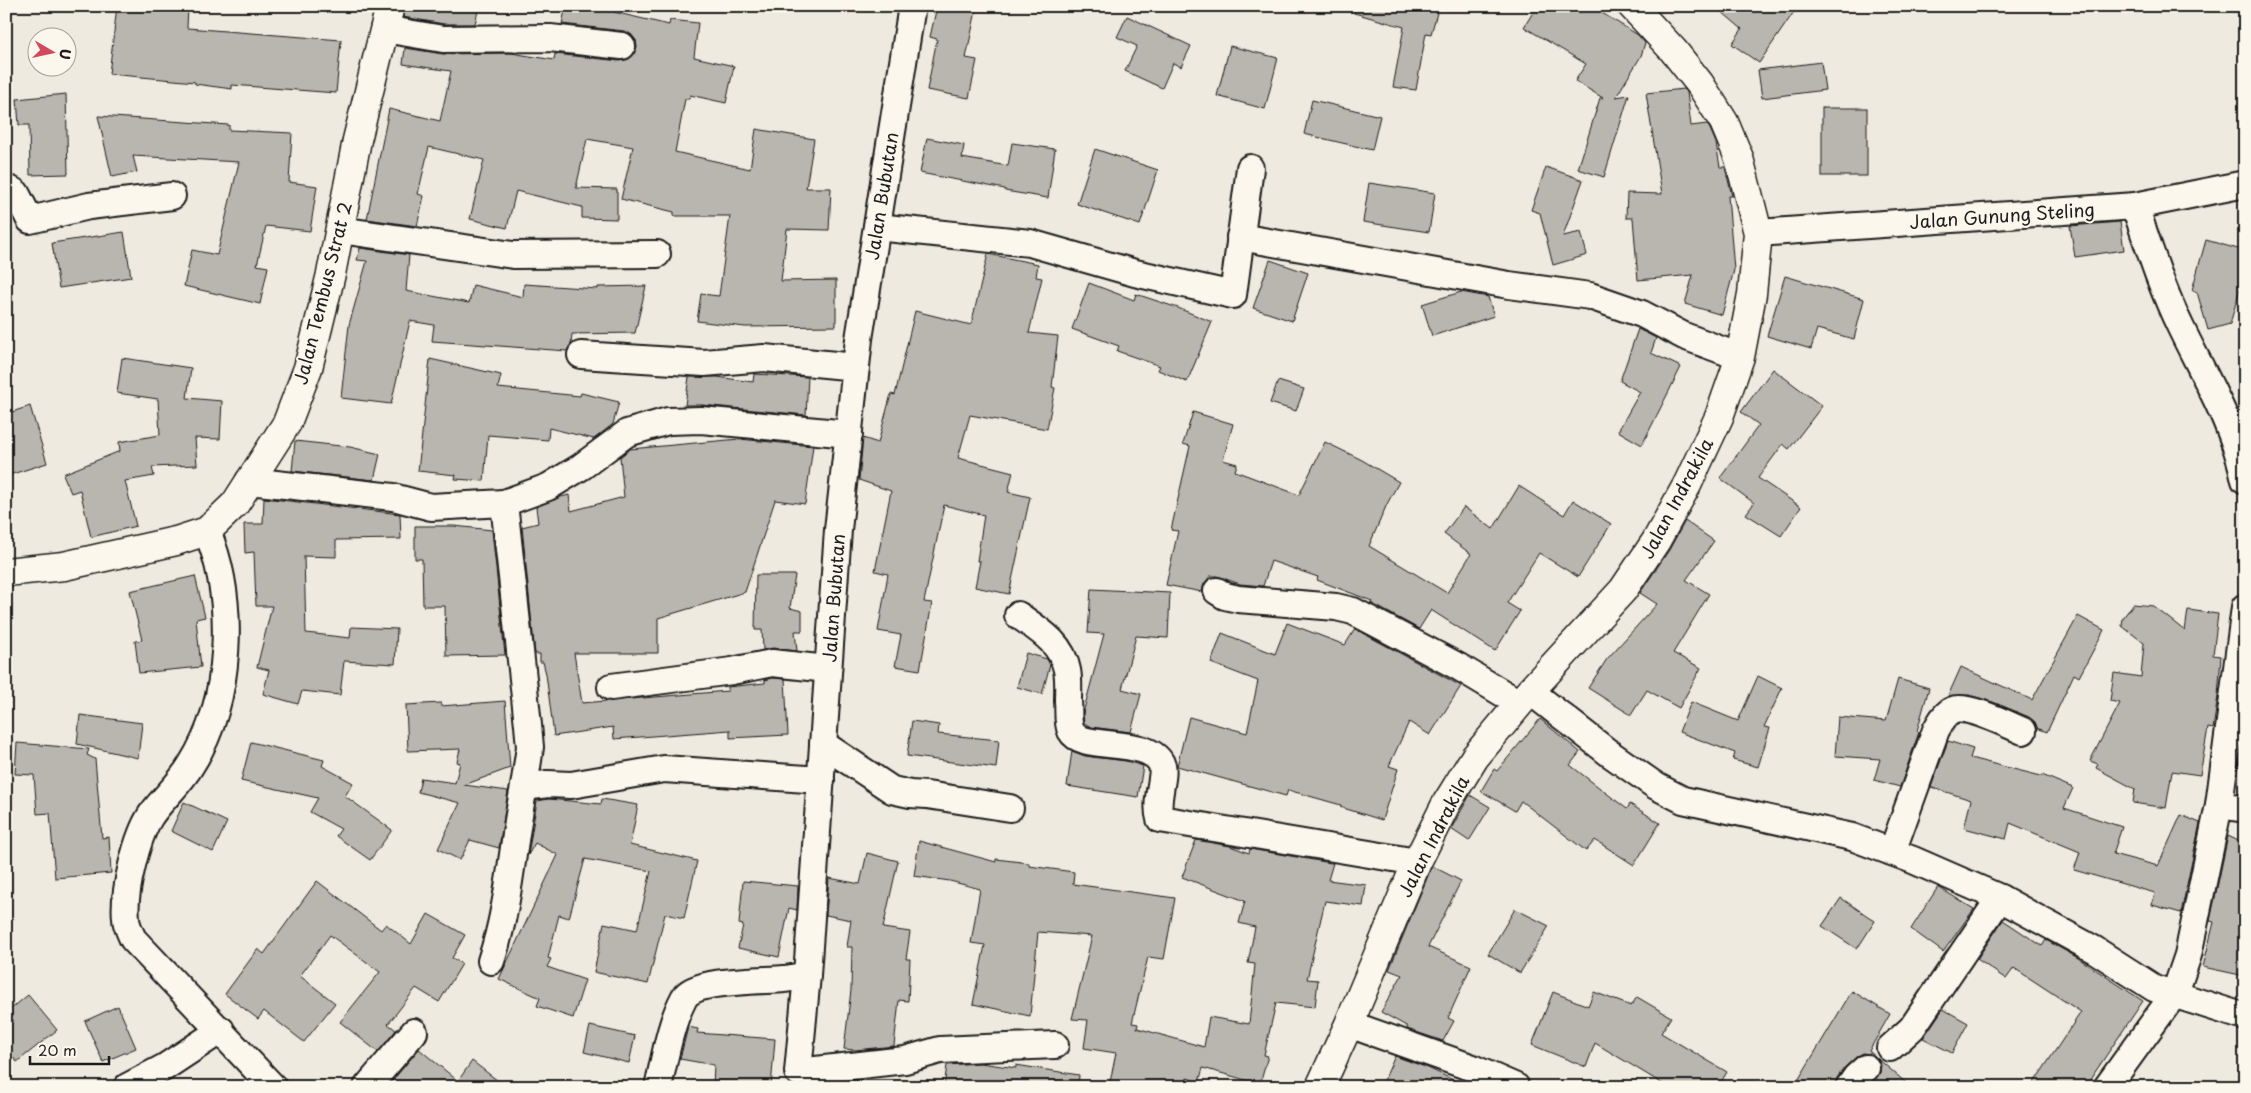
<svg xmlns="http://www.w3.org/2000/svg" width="2251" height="1093" font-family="'Playpen Sans',sans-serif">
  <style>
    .building { fill: #b9b6af; stroke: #1c1c1c }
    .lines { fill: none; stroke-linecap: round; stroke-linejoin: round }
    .street-casing { stroke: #1c1c1c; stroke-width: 30 }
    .secondary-casing { stroke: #1c1c1c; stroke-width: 31 }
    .street { stroke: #fbf7ec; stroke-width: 26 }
    .secondary { stroke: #fbf7ec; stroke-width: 28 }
    .labels { text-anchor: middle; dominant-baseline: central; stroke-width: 4; stroke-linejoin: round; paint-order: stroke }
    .street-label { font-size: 18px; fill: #1c1c1c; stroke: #fbf7ec }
  </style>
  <rect width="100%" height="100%" fill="#eeeadf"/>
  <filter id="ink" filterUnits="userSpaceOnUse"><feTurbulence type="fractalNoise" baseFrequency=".02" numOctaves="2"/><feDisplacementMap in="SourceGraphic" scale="10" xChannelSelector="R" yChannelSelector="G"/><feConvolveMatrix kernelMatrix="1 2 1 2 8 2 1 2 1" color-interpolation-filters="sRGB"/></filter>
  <g filter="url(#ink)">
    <g class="building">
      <path d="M117,6H188L187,28L341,40L336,93L232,85V89L195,84V82L109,74Z"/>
      <path d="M405,6L438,12L440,6H479L475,24H444L403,17Z"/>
      <path d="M566,6H603L615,9L614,12L669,25L670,20L698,23L694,57L734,66L726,103L690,95L689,99H685L675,152L750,169L756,129L814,139L806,188H831L829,230L787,229L781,281L836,280V326L745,327L697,321L701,294L719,296L730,216H674V212L621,199L633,147L587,139L576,188L617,189V219L582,218V207L516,191L507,228L470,219L484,160L429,147L418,194L424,196L417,226L367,219L389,109L440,121L451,71L403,64L405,48L443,54L511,53L554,60L555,54L620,61L628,59L634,54L637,47L636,40L630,34L624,31L562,24Z"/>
      <path d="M937,6H977L966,58L977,60L969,98L927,90L937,39L930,37Z"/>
      <path d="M1355,6H1439L1431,34L1426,33L1416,90L1393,87L1404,27L1354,13Z"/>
      <path d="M1537,6H1606L1602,13L1638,35L1645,43L1641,56L1616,97L1629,95L1604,177L1578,169L1600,98H1603L1575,81L1586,64L1524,27Z"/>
      <path d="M1715,6H1798L1759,63L1732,44L1742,29Z"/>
      <path d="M1127,16L1191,46L1181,67L1173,63L1162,88L1125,71L1137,46L1117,37Z"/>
      <path d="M1230,46L1278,58L1265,109L1217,96Z"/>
      <path d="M1821,62L1825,90L1762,98L1758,70Z"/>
      <path d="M1684,89L1687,92L1691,126L1707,124L1710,129L1716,143L1720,167H1725L1732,196H1728L1734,270L1722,315L1685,304L1693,275L1638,280L1633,218H1626L1627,193L1662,194L1646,93Z"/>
      <path d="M66,94L68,174L30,175L29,125H19L17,99Z"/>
      <path d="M1312,100L1380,116L1372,150L1304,134Z"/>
      <rect x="1822" y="108" width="45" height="68"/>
      <path d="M98,116L229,125V130L292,133L289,182L317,186L310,231L266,226L257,265L268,267L260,304L184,286L192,250L217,255L239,162L133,156L137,172L112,177Z"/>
      <path d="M927,138L964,145L962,158L1008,166L1012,143L1055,149L1048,198L1005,191V189L920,173Z"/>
      <path d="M1095,149L1158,170L1140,225L1077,204Z"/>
      <path d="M1546,167L1583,180L1563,236L1581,232L1587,255L1553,265L1540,213L1531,210Z"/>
      <path d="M1369,183L1435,193L1429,232L1363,222Z"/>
      <path d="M2120,222L2124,250L2075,257L2070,226Z"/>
      <path d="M124,232L131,277L59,288L52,243Z"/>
      <path d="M2206,240L2245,251V271L2230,324L2208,330L2197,292L2192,290Z"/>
      <path d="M360,248L409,255L406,291L469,303L473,285L523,297L524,284L598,289V287L646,286L635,333L572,334L571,345L567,351L432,341L434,325L410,321L391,404L341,398L349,325L367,261L357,260Z"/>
      <path d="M988,254L1038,264L1036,277L1042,278L1029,333L1058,336L1052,387L1055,388L1047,429L970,415L958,458L1013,472L1008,492L1030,497L1009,594L975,587L980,561H977L984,515L944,505L924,602L932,603L920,670L895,666L901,635L878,631L888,574L875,571L891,491L859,480L863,438L878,443L891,394L895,395L915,311L971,325Z"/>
      <path d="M1270,260L1308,273L1292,321L1253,308Z"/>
      <path d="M1785,276L1864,299L1854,339L1817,329L1811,349L1767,336Z"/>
      <path d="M1089,283L1134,300L1136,294L1178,308L1212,322L1187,382L1158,370L1160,366L1117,351L1119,346L1072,329Z"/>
      <path d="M1461,292L1488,297L1494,316L1432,336L1422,304Z"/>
      <path d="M1638,329L1656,338L1651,353L1681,367L1642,445L1618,431L1640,392L1620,381Z"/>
      <path d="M122,358L191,368L187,398L222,401L220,439L195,438L197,465L152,467L154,476L125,481L136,526L91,537L80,490L71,493L63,474L120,451L119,442L160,435L158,399L117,393Z"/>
      <path d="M430,359L501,375L498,388L580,396L581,393L619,402L613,424L594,439L549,428L548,440L488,435L484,481L455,479L456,475L418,471Z"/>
      <path d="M1773,369L1822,406L1789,449L1783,444L1758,478L1801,507L1781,536L1746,514L1754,503L1720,478L1759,425L1741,412Z"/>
      <path d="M754,374L808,377L806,415L702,405H685L689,377H717L753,382Z"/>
      <path d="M1278,381L1304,389L1296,411L1270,403Z"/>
      <path d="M30,406L47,463L6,476V414Z"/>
      <path d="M1193,412L1233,424L1223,460L1237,464L1235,471L1299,495L1325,442L1362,460L1399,482L1387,504L1369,546L1447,593L1471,554L1444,534L1464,507L1493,529L1519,486L1564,515L1573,500L1611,524L1578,577L1539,553L1507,603L1520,611L1495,651L1431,610L1419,629L1371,603L1372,601L1317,580L1318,577L1271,561L1263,586L1240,584L1217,576H1210L1204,584L1202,592L1166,585L1178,531L1171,530L1190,446L1183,444Z"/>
      <path d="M739,439L813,446L805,504L775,500L745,592L658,618V653H574L582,703L728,691V687L765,683V680L773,678L785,679L788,735L730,738V730L614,739L613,727L554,736L546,674L543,662H540V654H535L522,527L538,523L536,507L561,497L569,495L571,511L624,497L620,457L630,449Z"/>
      <path d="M295,441L350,447L380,454L374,480L292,471Z"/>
      <path d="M264,498L400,514L401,539L336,540V557L304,556L306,633L350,638L351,627L397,629L395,664L344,661L340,695L302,691L298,704L263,694L269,670L257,667L272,606H256L254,552L245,553L244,524H263Z"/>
      <path d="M1685,521L1714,541L1686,580L1709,594L1673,653L1701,668L1679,708L1647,690L1631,715L1588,688L1607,659L1657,604L1640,593L1669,550Z"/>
      <path d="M415,526H454L492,530L505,655L446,656L445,606H423L422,559H415Z"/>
      <path d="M756,575H795L790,608L802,611V631H795L797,651L773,648L763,650L762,630H755Z"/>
      <path d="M195,576L205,617L196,619L201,667L139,673L135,641L142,640L130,591Z"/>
      <path d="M1091,589L1170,593L1168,638L1136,636L1122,689L1141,694L1131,732L1091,727L1084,723L1083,713L1104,634L1088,633Z"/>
      <path d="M2133,604L2153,606L2185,631L2188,610L2218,614L2213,655L2221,656L2218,696L2213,729L2208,728L2200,775L2172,771L2166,808L2133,803L2135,789L2096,768L2098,764L2090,761L2120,703L2110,701L2114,673L2141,677L2144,643L2122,626L2123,618Z"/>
      <path d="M2078,616L2104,630L2079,677L2074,674L2047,732L2037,728L2035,722L2029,717L1993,702L1969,695L1948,696L1961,667L2032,700Z"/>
      <path d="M1287,623L1345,645L1355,629L1461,686L1430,735L1409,722L1389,766L1398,769L1382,820L1340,807L1341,805L1288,790L1286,796L1177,766L1189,717L1247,733L1258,681L1211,663L1222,633L1275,654Z"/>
      <path d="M1026,653L1047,659L1050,665L1042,694L1017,687Z"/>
      <path d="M1758,676L1782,688L1764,727L1770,728L1758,767L1733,760L1735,753L1679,732L1691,702L1738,721Z"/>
      <path d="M1898,679L1929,688L1917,731L1919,732L1900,787L1874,780L1880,759L1835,756L1838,717L1886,721Z"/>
      <path d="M505,701L510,768L464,785L508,791L499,848L470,840L460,860L438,849L460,803L418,792L421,778L455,783L460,763L457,762L460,749L408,751L406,705L441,703V706Z"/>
      <path d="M80,715L142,723L138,758L77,744Z"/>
      <path d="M1540,719L1580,752L1570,765L1627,809L1630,804L1660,823L1634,865L1595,840L1586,851L1521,801L1515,811L1481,791L1494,769L1497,771Z"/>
      <path d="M912,721L939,725L938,734L999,740L996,768L907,756Z"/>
      <path d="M1948,741L1973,749L1970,758L2041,776L2042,775L2073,788L2064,808L2122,827L2113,854L2158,866L2181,815L2200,823L2181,913L2152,905L2155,893L2074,870L2080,852L2010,823L2006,839L1964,828L1971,800L1931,787Z"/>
      <path d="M251,742L324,760L322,766L353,783L345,796L392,830L370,860L336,836L341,829L310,812L318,798L241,781Z"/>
      <path d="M17,743L89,749L87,755L95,759L102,838L109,837L111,873L55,878L50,813L37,814L34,775L15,774Z"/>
      <path d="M1072,751L1085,756L1126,761L1143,766L1138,797L1067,786Z"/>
      <path d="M1470,795L1490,807L1469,841L1451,829Z"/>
      <path d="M549,799L601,804L602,799L638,805L630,845L697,861L684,918L665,914L648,984L594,972L604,923L637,930L651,871L585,859L569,918L559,915L548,958L551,959L547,967L585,980L573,1018L537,1006L540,998L499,979L558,855L535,843L528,855L537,801Z"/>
      <path d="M184,802L227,822L213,852L171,831Z"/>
      <path d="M2228,836L2245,844V976L2203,967L2214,922L2210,921Z"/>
      <path d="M1196,840L1230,846L1249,853L1250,849L1331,863H1333L1328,880L1366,885L1363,906L1325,901L1307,979L1318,980L1315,1007L1276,1003L1264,1055L1268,1056L1260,1084L1203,1068L1199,1082L1187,1078L1185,1087H1109L1116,1053L1084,1048L1088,1020L1072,1019L1092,936L1038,932L1030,1016L973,1004L985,945L971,943L980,889L950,881L914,876L919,841L996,862V859L1029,863V866L1074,872L1073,884L1175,898L1164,959L1148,957L1132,1023L1138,1024L1137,1028L1204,1047L1209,1017L1249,1024L1255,964L1248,963L1255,927L1239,923L1245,901L1182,877Z"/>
      <path d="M867,853L898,861L883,928L910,932L906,959H910L908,1001L899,1000L894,1046L855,1050L844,1049L851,990L852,947H847L851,920L826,915L829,878L860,884Z"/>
      <path d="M1432,866L1461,881L1428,947L1471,966L1448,1018L1454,1021L1443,1041L1407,1029L1408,1027L1381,1012L1402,975L1389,970Z"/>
      <path d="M317,881L381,930L386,924L411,944L428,914L465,935L452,958L462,964L439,1002L416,988L388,1024L396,1030L378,1052L340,1022L380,972L330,935L300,976L335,1003L304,1042L264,1011L258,1019L225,994L258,949L264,954Z"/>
      <path d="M743,881L798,886L797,910L789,908L779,957L738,948L743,925L739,924Z"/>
      <path d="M1938,887L1974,909L1943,952L1911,929Z"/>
      <path d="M1841,898L1875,921L1857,949L1822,926Z"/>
      <path d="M1515,909L1549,926L1520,973L1488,954Z"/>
      <path d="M2003,920L2042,946L2046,940L2078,958L2143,1001L2085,1087H2031L2081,1012L2014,968L2006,979L1977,959Z"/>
      <path d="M1852,991L1890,1014L1869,1051L1876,1057L1870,1054L1863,1053L1856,1057L1844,1068L1837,1078L1834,1087H1794Z"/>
      <path d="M1553,992L1588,1006L1594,992L1631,1006L1637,997L1671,1017L1661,1033L1727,1072L1718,1087H1668L1595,1043L1586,1067L1532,1045Z"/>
      <path d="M28,995L57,1030L17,1062L6,1049V1013Z"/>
      <path d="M118,1006L136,1048L103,1062L85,1021Z"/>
      <path d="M1943,1009L1968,1023L1952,1053L1923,1038Z"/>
      <path d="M590,1026L635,1036L629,1063L584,1052Z"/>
      <path d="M688,1027L698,1029L697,1033L775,1039L771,1087H713L714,1065L680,1059Z"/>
      <path d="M419,1049L458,1081L472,1061L506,1087H387Z"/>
      <path d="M1395,1056L1428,1068L1468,1087H1381Z"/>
      <path d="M1877,1058L1911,1087H1868L1880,1073L1881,1065Z"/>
      <path d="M980,1063L1016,1068V1065L1079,1075L1078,1087H944L947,1065Z"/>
    </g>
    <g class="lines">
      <defs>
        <g id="street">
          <path d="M384,29L443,39L550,38L622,46"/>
          <path d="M6,191L11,190L16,193L30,220L89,206L172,196"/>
          <path d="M2135,206C2149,248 2162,289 2181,328C2205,378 2234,425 2245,480"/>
          <path d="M877,227L1030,243L1135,273L1233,295L1250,168"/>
          <path d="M340,230L513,255L657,254"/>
          <path d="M1758,233L2135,206L2245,184"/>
          <path d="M1240,237L1509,285L1590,296L1642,314L1684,336L1740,357"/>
          <path d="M581,355L704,363L764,358L856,367"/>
          <path d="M249,481L393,497L431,507L504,503L548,487L581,467L627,433L668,421L701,420L849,434"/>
          <path d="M504,503L528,725L530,747L524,787L548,784L571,785L664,769L821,780"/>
          <path d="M207,531C236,600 232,701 191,765C180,784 163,798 151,815C137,836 123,892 126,918C126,925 130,932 133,939L273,1087"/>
          <path d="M1217,591L1225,596L1238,599L1336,607L1353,611L1459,667L1519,703"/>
          <path d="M1018,615C1039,630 1062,643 1067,670C1069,680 1068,691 1068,701C1069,710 1067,722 1071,731C1082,752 1146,736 1161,763C1167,775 1154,799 1160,819L1417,862"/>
          <path d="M611,687L732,671L772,663L828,669"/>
          <path d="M1530,691L1609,753L1656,786L1683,800L1852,837L1913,860L2000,898L2095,950L2154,988L2245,1017"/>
          <path d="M823,744L892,790L910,794L927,795L1010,808"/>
          <path d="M2219,805L2245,809"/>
          <path d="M1892,852L1936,730C1940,723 1945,713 1953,710C1966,704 2009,725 2023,731"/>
          <path d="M491,961C510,904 512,845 524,787"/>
          <path d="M807,975L798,1072L905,1060L940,1050L1055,1045"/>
          <path d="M1349,1024L1470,1067L1516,1087"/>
          <path d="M1890,1048L1912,1028L2000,898"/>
          <path d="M127,1087L165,1067L221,1030"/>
          <path d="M367,1087L414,1032"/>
          <path d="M658,1087C665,1058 670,1024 684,998C695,979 763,981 784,979C791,979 799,976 807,975L838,530L859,339L912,6"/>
          <path d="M1849,1087L1856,1077L1866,1068"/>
          <path d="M2107,1087L2175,993L2188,955L2219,805L2245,607"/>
        </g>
        <g id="secondary">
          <path d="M6,572L64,566L176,541L207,531L235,504L287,423L308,368L331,274L357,140L390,6"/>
          <path d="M1320,1087L1349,1024L1417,862L1446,804L1475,757L1530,691L1623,590L1656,541L1687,485L1719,417L1740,357L1752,294L1758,233L1739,158L1724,122L1700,84L1673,50L1632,6"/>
        </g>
      </defs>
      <use href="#street" class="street-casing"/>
      <use href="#secondary" class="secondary-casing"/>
      <use href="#street" class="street"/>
      <use href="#secondary" class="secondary"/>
    </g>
  </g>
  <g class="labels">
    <g class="street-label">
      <text transform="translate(881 196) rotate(-81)">Jalan Bubutan</text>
      <text transform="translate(2002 215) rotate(-4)">Jalan Gunung Steling</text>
      <text transform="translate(322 293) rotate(-76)">Jalan Tembus Strat 2</text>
      <text transform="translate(1676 498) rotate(-62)">Jalan Indrakila</text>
      <text transform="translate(833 598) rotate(-86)">Jalan Bubutan</text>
      <text transform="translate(1433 836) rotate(-63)">Jalan Indrakila</text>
    </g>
  </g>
  <rect width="2251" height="1093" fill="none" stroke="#fbf7ec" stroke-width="25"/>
  <rect x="12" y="12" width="2226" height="1068" fill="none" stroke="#1c1c1c" stroke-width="2" filter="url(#ink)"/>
  <g transform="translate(52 52) rotate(99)"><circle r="24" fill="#fbf7ec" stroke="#a29f99"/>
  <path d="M0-4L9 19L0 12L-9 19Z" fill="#d1495b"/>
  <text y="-8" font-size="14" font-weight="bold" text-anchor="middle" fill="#1c1c1c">U</text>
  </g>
  <path d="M30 1056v8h79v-8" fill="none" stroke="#1c1c1c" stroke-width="2.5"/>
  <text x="38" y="1056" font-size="15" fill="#1c1c1c" stroke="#fbf7ec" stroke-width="4" paint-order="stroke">20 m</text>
</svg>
